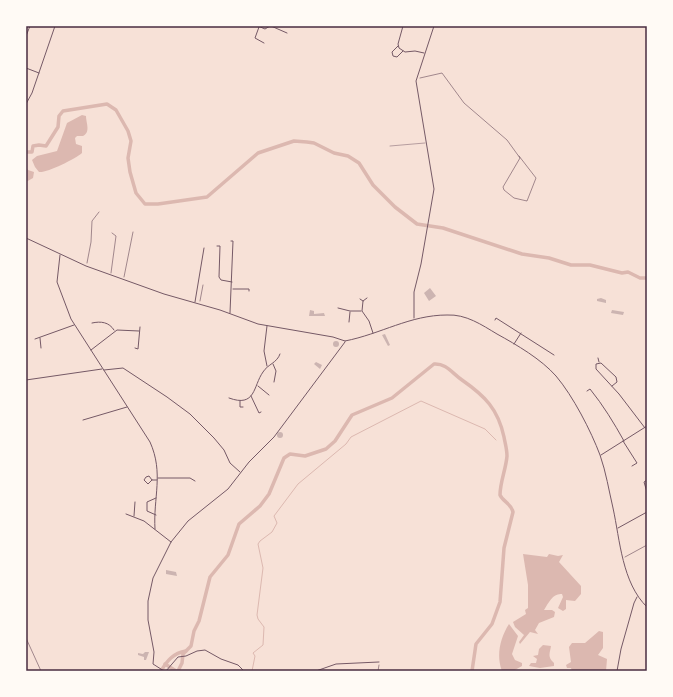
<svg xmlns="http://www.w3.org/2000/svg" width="673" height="697" font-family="Bitter,serif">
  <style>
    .water { fill: #dcb8b0 }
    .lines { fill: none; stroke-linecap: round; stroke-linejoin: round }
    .stream { stroke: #dcb8b0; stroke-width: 1 }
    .river { stroke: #dcb8b0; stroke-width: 3.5 }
    .building { fill: #ccb4b1 }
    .path { stroke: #4a2c40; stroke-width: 0.5 }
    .service { stroke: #755966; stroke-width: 0.5 }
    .minor { stroke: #755966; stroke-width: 1 }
    .tertiary { stroke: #755966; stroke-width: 1 }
    .neatline { fill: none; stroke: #4a2c40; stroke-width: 1.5 }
  </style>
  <rect width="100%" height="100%" fill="#f7e1d7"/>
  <g class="water">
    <path d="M82,115L86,116C86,123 91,132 83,136H77L75,138L76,144L82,146V153C75,159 47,173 39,172L35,167L32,160L37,156L57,151L67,123Z"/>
    <path d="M26,167L28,170L34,172L33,178L26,182Z"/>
    <path d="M523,554L547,557L549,554L558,556L563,555L559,562L581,586V594L575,601L566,600V609L563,611L558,608L563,597L562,594C553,593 549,602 544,610H552L555,612L554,617L539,623L535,630L538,634L530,632L520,644L519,642L524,635L515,627L513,622L526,614L525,610L528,608V585Z"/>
    <path d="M509,624L518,636L512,654L515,660L522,663V666L513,671H502C496,656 500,638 509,624Z"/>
    <path d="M599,631L603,632V648L598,655L607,659L606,671H572L571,668H567L566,665L571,662L569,647L572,643H585Z"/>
    <path d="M543,645L551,646C550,653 547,657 554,663V666L540,668L529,666L531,663H536L537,659L533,656L538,655L539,649Z"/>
  </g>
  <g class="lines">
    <path class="stream" d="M252,671L255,656L253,653L263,645L264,627L258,619L257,615L263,568L258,544L260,541L272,532L277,523L274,516L298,484L346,444L351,437L421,401L485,429L496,440"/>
    <g class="river">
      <path d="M26,152H32L33,146L39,145L46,146L58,127L59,116L63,111L107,104L116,110L128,131L131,141L128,158L130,172L136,193L145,204H158L207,197L258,153L294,141L307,142L314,143L334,153L348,156L359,163L373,185L395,207L417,224L443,228L522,254L549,258L571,265H590L622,273L628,272L640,278H647"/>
      <path d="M165,664L176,671"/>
      <path d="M161,671C167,661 173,653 186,651"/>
      <path d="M178,671L182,663L183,654L191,646L194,631L199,621L210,577L228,555L239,524L260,506L269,494L284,458L290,454L305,456L326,449L335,441L352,415L392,398L434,364C446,363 452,373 462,380C485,396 498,409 504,437C505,443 507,449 507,456C506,469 500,482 500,495C503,502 511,503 513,512L504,548L500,602L492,624L476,644L472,671"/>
    </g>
  </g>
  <g class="building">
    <path d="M430,288L436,296L429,301L424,293Z"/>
    <path d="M601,298L606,300V303L597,301V299Z"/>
    <path d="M310,310L314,311V314L324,313L325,316H309Z"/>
    <path d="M612,310L624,312L623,315L611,313Z"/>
    <path d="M385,334L390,345L388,346L382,335Z"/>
    <circle cx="336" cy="344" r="3"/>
    <path d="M316,362L322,365L320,369L314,364Z"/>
    <circle cx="280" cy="435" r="3"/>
    <path d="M166,570L176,572L177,576L166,574Z"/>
    <path d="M145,652H149L146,660H144V657L138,655V653L143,654Z"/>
  </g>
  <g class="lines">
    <g class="path">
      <path d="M420,78L442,73L464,103L507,140L520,158L503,187L504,190L514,198L527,201L536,178L519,156"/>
      <path d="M87,263L91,242L92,221L99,212"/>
      <path d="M111,273L116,236L112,233"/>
      <path d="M124,277L133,232"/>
      <path d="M200,301L203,285"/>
      <path d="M625,557L647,545"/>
      <path d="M26,638L41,671"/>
      <path d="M378,671L379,665"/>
    </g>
    <path class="service" d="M390,146L425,143"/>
    <g class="minor">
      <path d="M258,26L265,29L270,26"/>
      <path d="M271,26L287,33"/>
      <path d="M403,26L398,44L399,48L405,52L415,51L424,53"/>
      <path d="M259,27L255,38L264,43"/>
      <path d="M26,36L30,26"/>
      <path d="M398,46L392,52L393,56L397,57L403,51"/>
      <path d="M26,68L39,73"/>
      <path d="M26,104L32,93L55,26"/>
      <path d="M217,246H220L219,277L221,280L232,282"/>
      <path d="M60,255L57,282L71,319L150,442C164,473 153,498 155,529"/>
      <path d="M233,289H249V291"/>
      <path d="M367,298L363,301L362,311L369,321L373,333"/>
      <path d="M360,299L363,301"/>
      <path d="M195,302L204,248"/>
      <path d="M338,308L350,311H361"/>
      <path d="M230,313L233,241H231"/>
      <path d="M495,320L496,318L554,355"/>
      <path d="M349,322L350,312"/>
      <path d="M92,323C101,321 109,322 114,330"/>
      <path d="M267,326L264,351L267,366"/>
      <path d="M40,338L41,348"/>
      <path d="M35,339L74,325"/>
      <path d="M514,344L521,333"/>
      <path d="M135,348L138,349L140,327"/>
      <path d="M91,350L117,330L139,331"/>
      <path d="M598,358L599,362"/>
      <path d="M273,364L276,371L274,382"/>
      <path d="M104,370L123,368L167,397L190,414L214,438L224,450L230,463L240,472"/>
      <path d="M26,380L102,369"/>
      <path d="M258,386L269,395"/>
      <path d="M612,386L617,382L616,377L601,363L596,364V369L619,394L645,428"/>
      <path d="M587,391L590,389C603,405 614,423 624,441"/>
      <path d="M251,396L259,413L261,412"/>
      <path d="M229,398C256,408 253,386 263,372C268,364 277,363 280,354"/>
      <path d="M240,401V407H243"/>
      <path d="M83,420L127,407"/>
      <path d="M623,441L637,463L632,466"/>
      <path d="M601,455L647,426"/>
      <path d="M158,478H190L195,481"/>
      <path d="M152,480L148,484L144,480L146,477L149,476L152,480H157"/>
      <path d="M647,480L644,482L647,492"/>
      <path d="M126,514L144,521L171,542"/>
      <path d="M156,515L147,511V502L156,498"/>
      <path d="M134,516L135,502"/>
      <path d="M618,528L647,512"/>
      <path d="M316,671L336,664L379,662"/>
    </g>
    <g class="tertiary">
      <path d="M26,238L86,266L164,294L220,310L258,324L333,337L345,341"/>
      <path d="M414,318V292L421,264L434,189L416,81L434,26"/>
      <path d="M345,341C381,334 410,315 447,315C466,314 482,325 497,334C517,345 541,359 556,376C573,396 591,431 600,455C606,472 609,491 613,508C620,540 622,583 647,607"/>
      <path d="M164,671L153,664L154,652L148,620V601L153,578L171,542L188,521L228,489L249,462L274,437L345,342"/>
      <path d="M166,671L178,657L186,656L197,651L205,650L221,659L238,665L244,671"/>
      <path d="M617,671L621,649L634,603L637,597"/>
    </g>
  </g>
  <rect width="673" height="697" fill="none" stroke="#fffaf5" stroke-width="54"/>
  <rect x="27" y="27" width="619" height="643" class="neatline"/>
</svg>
